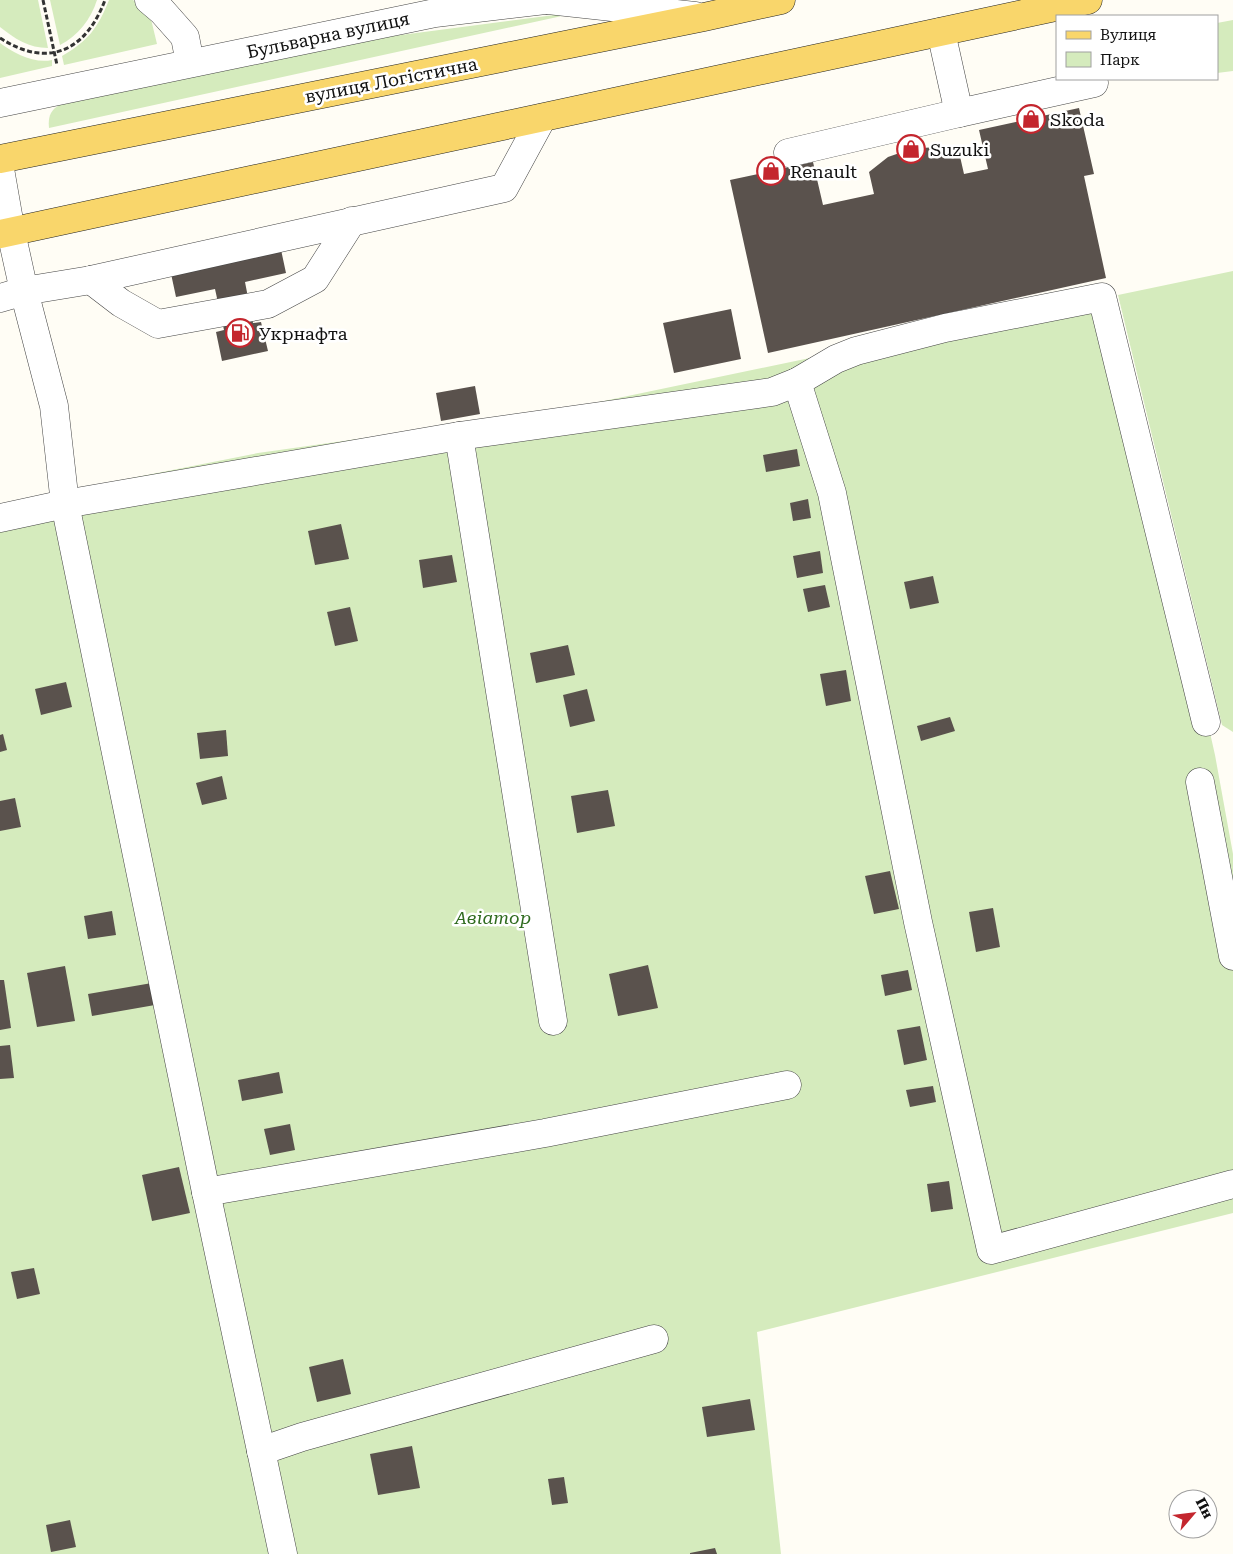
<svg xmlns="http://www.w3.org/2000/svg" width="1233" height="1554" font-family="'Roboto Serif',serif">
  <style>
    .green { fill: #d5ebbd }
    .building { fill: #5a524d }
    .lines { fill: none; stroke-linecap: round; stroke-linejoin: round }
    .minor-casing { stroke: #444; stroke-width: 29 }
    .major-casing { stroke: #222; stroke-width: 29 }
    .path { stroke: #333; stroke-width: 3; stroke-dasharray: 5 2.5; stroke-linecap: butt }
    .minor { stroke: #fff; stroke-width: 28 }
    .major { stroke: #f9d66b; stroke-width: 28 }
    .labels { text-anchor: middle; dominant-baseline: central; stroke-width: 5; stroke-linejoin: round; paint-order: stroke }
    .street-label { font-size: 18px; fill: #111; stroke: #fff }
    .poi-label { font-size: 18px; fill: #111; stroke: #fff; text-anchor: start }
    .park-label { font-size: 18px; font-style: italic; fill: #2f6b1f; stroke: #fff }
  </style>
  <rect width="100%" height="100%" fill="#fffdf5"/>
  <g class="green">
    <path d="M0,0H38L48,48C29,48 15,39 0,27Z"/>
    <path d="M50,0H97C91,19 78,36 60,45Z"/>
    <path d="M109,0H133L150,15L157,44L64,65L62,56C88,41 98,28 109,0Z"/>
    <path d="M562,14V16L49,128C48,117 50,111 59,105L355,41Z"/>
    <path d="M1233,20V71L1217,73V23Z"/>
    <path d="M0,43C14,53 34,64 52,60V66L0,78Z"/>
    <path d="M1233,271V732L1222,725L1118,295Z"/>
    <path d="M1112,295L1215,755L1233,854V1213L757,1332L781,1554H0V504L258,453L556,411Z"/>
  </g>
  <g class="building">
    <path d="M1079,108L1094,174L1084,176L1106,278L768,353L730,180L813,162L823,205L874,194L869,172L888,157L911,149L935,147L959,152L964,174L988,169L979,130Z"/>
    <path d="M280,245L286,273L245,282L253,323L261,322L268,351L222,361L216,332L224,330L215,289L176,297L170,269Z"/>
    <path d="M731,309L741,359L674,373L663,323Z"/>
    <path d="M475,386L480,414L441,421L436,393Z"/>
    <path d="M797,449L800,466L766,472L763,455Z"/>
    <path d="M808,499L811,518L793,521L790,503Z"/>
    <path d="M341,524L349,559L315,565L308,531Z"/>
    <path d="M820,551L823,573L797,578L793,556Z"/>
    <path d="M452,555L457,582L423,588L419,560Z"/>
    <path d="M933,576L939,603L910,609L904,582Z"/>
    <path d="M825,585L830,607L808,612L803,589Z"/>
    <path d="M350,607L358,641L335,646L327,612Z"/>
    <path d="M568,645L575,675L536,683L530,653Z"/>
    <path d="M846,670L851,701L826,706L820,674Z"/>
    <path d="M66,682L72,707L41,715L35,689Z"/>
    <path d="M587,689L595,721L570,727L563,695Z"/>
    <path d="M950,717L955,731L921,741L917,726Z"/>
    <path d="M226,730L228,756L200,759L197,733Z"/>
    <path d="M3,734L7,750L0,752V735Z"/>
    <path d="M222,776L227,799L202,805L196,783Z"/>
    <path d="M608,790L615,826L577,833L571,796Z"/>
    <path d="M15,798L21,827L0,831V801Z"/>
    <path d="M890,871L899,909L874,914L865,876Z"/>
    <path d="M993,908L1000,947L976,952L969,912Z"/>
    <path d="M112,911L116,935L88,939L84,916Z"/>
    <path d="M648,965L658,1008L618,1016L609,974Z"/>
    <path d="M65,966L75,1021L37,1027L27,973Z"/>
    <path d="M908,970L912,990L885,996L881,975Z"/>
    <path d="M0,980H4L11,1028L0,1030Z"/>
    <path d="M152,983L155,1005L92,1016L88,994Z"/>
    <path d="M920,1026L927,1060L904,1065L897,1030Z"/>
    <path d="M10,1045L14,1078L0,1079V1046Z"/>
    <path d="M279,1072L283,1093L242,1101L238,1080Z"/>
    <path d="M933,1086L936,1102L910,1107L906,1090Z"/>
    <path d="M290,1124L295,1150L270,1155L264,1129Z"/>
    <path d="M179,1167L190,1213L152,1221L142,1175Z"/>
    <path d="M949,1181L953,1209L931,1212L927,1184Z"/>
    <path d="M34,1268L40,1294L17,1299L11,1272Z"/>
    <path d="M343,1359L351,1394L317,1402L309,1367Z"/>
    <path d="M750,1399L755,1430L707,1437L702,1407Z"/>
    <path d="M412,1446L420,1488L378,1495L370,1454Z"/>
    <path d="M564,1477L568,1503L552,1505L548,1479Z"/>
    <path d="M70,1520L76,1547L51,1552L46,1525Z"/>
    <path d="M715,1548L717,1554H690V1553Z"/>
  </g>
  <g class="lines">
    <defs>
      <g id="minor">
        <path d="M149,0L162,11L185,37L190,63"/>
        <path d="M548,0L695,16"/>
        <path d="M941,32L959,113L1094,83"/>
        <path d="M0,103L435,13L545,0"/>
        <path d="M788,153L959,113"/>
        <path d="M0,169L11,232L24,291L54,406L65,504L206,1192L283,1554"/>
        <path d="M91,280L121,303L158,324L268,304L315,279L352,221"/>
        <path d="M0,298L24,291L91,280L504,188L542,118"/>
        <path d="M797,382L832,493L918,922L991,1250L1233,1184"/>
        <path d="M459,436L553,1021"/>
        <path d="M0,518L65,504L459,436L772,392L797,382L836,359L856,351L945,328L1102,297L1206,722"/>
        <path d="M1200,782L1233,956"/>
        <path d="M206,1192L545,1133L787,1085"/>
        <path d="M261,1451L302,1437L654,1339"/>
      </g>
      <g id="major">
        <path d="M0,159L704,17L781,0"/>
        <path d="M0,234L1088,0"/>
      </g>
    </defs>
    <use href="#minor" class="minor-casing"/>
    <use href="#major" class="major-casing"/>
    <g class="path">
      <path d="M43,0L57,65"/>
      <path d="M0,38C48,69 86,51 105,0"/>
    </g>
    <use href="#minor" class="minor"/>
    <use href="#major" class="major"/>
  </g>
  <defs>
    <symbol id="shop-ring" viewBox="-11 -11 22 22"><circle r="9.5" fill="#fff" stroke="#c4262e" stroke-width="1.5"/><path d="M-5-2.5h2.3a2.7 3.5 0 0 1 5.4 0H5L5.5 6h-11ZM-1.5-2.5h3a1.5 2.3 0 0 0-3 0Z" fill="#c4262e"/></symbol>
    <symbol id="fuel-ring" viewBox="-11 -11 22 22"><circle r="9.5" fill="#fff" stroke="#c4262e" stroke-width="1.5"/><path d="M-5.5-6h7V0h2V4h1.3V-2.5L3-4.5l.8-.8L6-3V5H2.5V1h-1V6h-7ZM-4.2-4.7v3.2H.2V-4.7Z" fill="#c4262e"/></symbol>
  </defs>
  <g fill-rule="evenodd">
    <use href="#shop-ring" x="1015" y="103" width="32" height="32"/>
    <use href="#shop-ring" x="895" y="133" width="32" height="32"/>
    <use href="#shop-ring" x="755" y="155" width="32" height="32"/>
    <use href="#fuel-ring" x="224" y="317" width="32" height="32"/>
  </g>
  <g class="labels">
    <g class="street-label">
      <text transform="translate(328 35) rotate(-12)">Бульварна вулиця</text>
      <text transform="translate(391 80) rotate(-11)">вулиця Логістична</text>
    </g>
    <g class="poi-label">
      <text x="1050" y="119">Skoda</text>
      <text x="930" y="149">Suzuki</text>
      <text x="790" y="171">Renault</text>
      <text x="259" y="333">Укрнафта</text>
    </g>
    <g class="park-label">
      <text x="493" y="917">Авіатор</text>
    </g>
  </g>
  <rect x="1056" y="15" width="162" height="65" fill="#ffffff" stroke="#a0a0a0"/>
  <rect x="1066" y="31" width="25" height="8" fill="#f9d66b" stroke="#a0a0a0"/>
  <text x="1100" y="40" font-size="15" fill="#111111">Вулиця</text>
  <rect x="1066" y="52" width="25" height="15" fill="#d5ebbd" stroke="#a0a0a0"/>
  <text x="1100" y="65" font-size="15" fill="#111111">Парк</text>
  <g transform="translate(1193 1514) rotate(62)"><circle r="24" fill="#ffffff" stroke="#a0a0a0"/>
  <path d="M0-4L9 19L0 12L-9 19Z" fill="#c4262e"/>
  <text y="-8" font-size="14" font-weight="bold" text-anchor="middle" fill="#111111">Пн</text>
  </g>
</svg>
